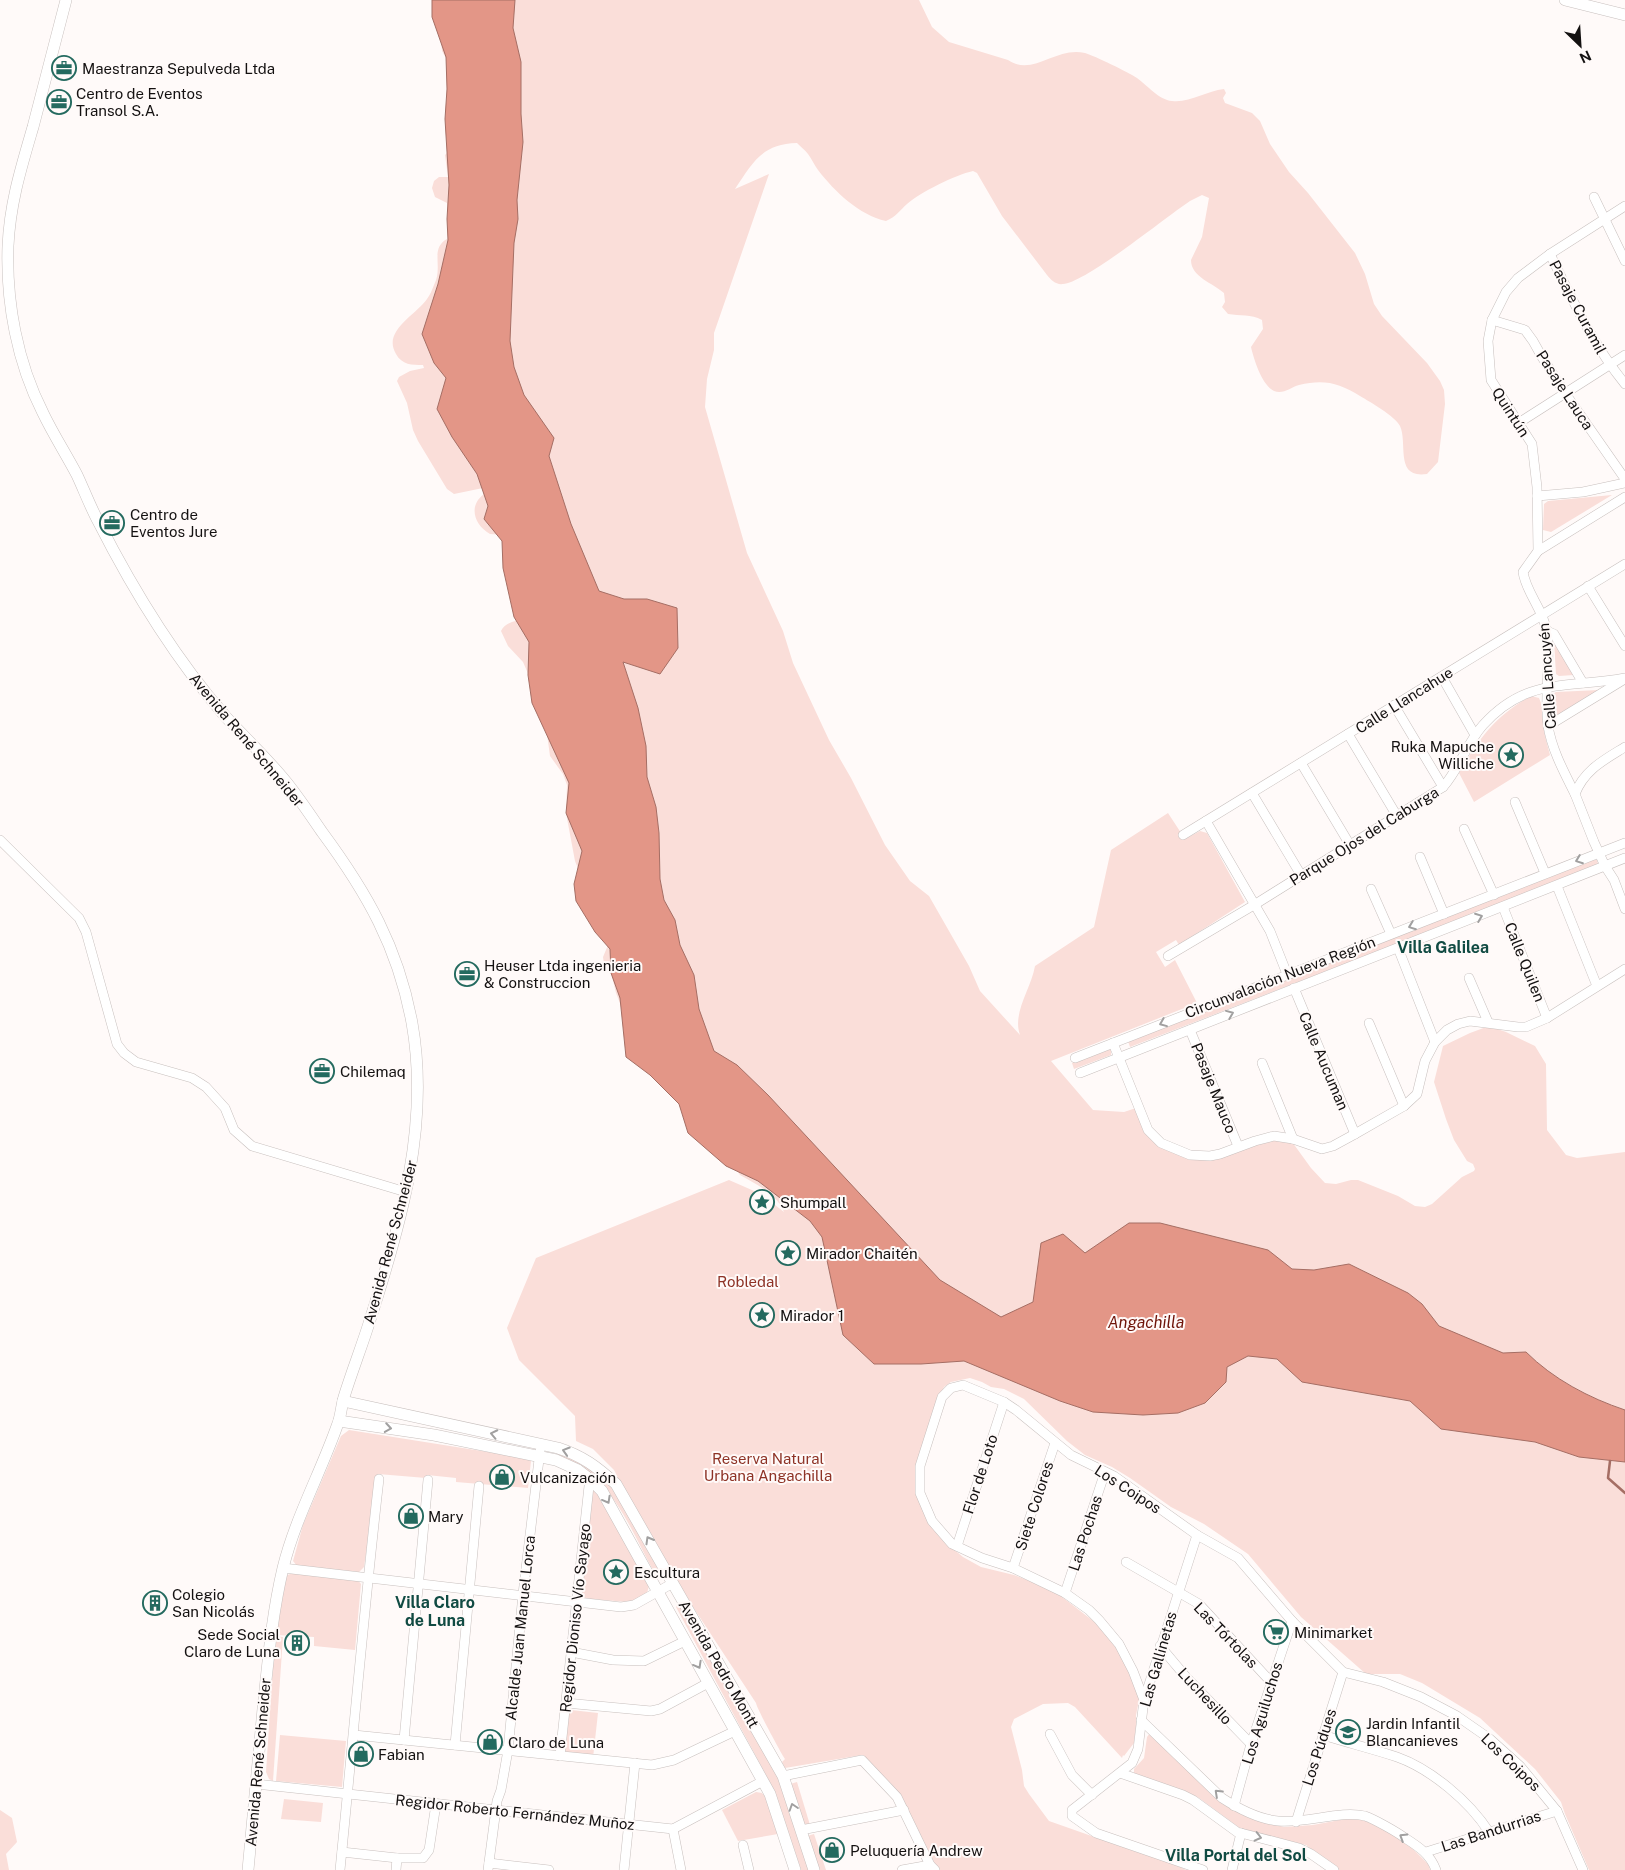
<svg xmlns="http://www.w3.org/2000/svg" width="1625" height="1870" font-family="'Public Sans',sans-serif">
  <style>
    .green { fill: #faded9 }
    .water { fill: #e39687; stroke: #a56e64 }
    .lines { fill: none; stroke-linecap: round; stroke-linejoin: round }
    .stream { stroke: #a56e64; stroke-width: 2.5 }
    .street-casing { stroke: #c8c0be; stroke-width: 10 }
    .secondary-casing { stroke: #c8c0be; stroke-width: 12 }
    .street { stroke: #fff; stroke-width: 9 }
    .secondary { stroke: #fff; stroke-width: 11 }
    .oneway { stroke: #a1a0a0 }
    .labels { text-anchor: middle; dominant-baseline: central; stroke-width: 4; stroke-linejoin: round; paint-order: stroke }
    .poi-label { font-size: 15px; fill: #141111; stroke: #fffaf9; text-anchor: start }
    .street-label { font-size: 15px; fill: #141111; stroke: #fffaf9 }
    .park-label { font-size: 15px; fill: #8e3326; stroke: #fffaf9 }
    .neighbourhood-label { font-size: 16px; font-weight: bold; fill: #114b43; stroke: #fffaf9 }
    .water-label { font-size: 16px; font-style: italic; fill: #6f1409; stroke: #fffaf9 }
  </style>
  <rect width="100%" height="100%" fill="#fffaf9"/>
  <g class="green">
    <path d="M438,0H919L932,27L949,42L1008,60C1033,77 1056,46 1085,53C1095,56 1128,72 1137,78C1147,85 1159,100 1172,101C1190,103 1206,91 1224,89L1226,93L1223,98L1225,103L1252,113L1260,121L1270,144L1289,172L1308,193L1355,253L1365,274L1374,304L1382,316L1427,363L1440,381L1444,390L1445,404L1438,462L1427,474C1394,479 1408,443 1400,426C1395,416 1370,402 1360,396C1339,383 1324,379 1299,385C1291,387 1283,395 1274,391C1262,385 1254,360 1251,347L1263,329L1262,320C1251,314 1240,316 1228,314L1222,307L1225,302L1224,293C1213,283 1191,277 1191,260L1202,237L1209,198L1202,195L1190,201C1166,217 1085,283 1063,284C1056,285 1051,280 1047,275L1002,216L977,173L973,171C955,175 921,192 907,204C900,210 896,217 886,221C859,215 835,192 818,170C814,165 812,159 808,154C805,150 800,146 797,143C762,144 753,162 735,189L769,174L714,333V350L707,379L705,407L747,553L783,631L793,663L829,740L851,778L885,845L910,881L929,896L969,966L980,991L1020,1035C1012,1013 1031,989 1035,966L1094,927L1111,850L1168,813L1185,839L1200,831L1207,833L1245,902L1179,945L1176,940L1156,952L1165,967L1175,960L1197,1003L1051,1061L1093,1110L1124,1112L1139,1107L1148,1128L1166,1144L1209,1157L1260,1140L1290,1139L1311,1168L1325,1183L1336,1184L1351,1180H1358L1398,1196L1415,1206L1425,1207L1432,1204L1462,1177L1474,1171L1475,1169L1473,1164L1467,1161L1454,1140L1446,1119L1434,1082L1443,1046L1470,1033L1489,1026L1506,1032L1535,1046L1546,1064L1547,1130L1566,1155L1577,1158L1625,1152V1870H1589L1565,1814L1561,1802L1535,1769L1480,1718L1422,1683L1400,1674H1366L1301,1617L1248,1554L1204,1524L1171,1507L1130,1478L1112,1467L1085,1455L1067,1441L1024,1399L1004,1389L991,1387L982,1382L970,1378L951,1382L944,1387L934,1411L921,1476L927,1508L951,1547L963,1557L981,1567L1014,1575L1053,1590L1101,1627L1116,1645L1140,1695L1136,1715V1726L1134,1743L1124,1756L1123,1755L1122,1758L1075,1707L1068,1703L1043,1704L1014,1719L1011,1727L1022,1770L1024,1786L1029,1794L1049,1821L1137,1852L1166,1859L1186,1870H938L899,1793L862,1755L785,1768L782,1762L785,1759C782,1755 756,1707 756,1703L674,1578L637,1515L614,1470L593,1449L576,1441L575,1416L519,1360L507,1328L536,1258L729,1180L761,1194L784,1212C777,1194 756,1184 740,1175L623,1011L616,993L611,972L604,964L603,957L608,945L575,861L566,813L567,785L563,774L550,756L547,734L536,692L523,662L508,646L501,631C505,622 516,621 525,619L504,535L490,534C474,525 468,506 484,494L483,488L454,494L447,489L418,441L413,430L407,403L397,381L399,377L410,371L424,368L423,365C412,365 402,365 396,354C382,331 416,315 427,299C430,295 432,290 434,285C445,264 425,245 456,235L447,203L435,197L432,188L434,181L439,177H448L445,155L447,153L448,62L442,51Z"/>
    <path d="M1612,495L1551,532L1543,530L1544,504L1548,501Z"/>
    <path d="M1554,641L1574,675L1559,676L1556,674Z"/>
    <path d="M1599,690L1600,691L1557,716H1554L1553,694L1556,692Z"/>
    <path d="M1531,696L1539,698L1541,703L1545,736L1550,755L1474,802L1459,773C1479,739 1495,716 1531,696Z"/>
    <path d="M1593,860H1597L1598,864L1595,867L1130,1047L1128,1041Z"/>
    <path d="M1108,1049H1111V1055L1074,1069L1072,1063Z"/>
    <path d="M349,1430L526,1458L531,1461L528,1488L456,1482V1478L427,1475L426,1478L378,1474L364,1567L359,1572L297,1566L293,1561L303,1525L341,1436Z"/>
    <path d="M557,1452L592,1469L613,1487L659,1568V1571L655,1573L654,1572C628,1525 611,1473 556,1455Z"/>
    <path d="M595,1489L649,1586L647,1593L633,1601L628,1602L579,1598L590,1491Z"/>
    <path d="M293,1573L357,1579L361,1584L355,1650L314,1646V1637L276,1635L285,1576Z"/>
    <path d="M679,1603L780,1779L809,1870H801L774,1790L676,1607Z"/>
    <path d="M275,1636L283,1637L273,1781L269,1779L266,1772Z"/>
    <path d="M571,1710L598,1713L593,1758L565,1754L564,1750L568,1712Z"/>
    <path d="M1150,1733L1213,1794L1257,1820L1284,1827L1313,1825L1345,1819L1364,1820L1391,1833L1411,1847L1429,1865L1430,1870H1339L1306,1845L1241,1829L1199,1798L1134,1774V1769L1144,1758L1147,1737Z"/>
    <path d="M280,1735L346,1741L342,1787L276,1781Z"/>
    <path d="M797,1782L810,1825L805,1826L790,1784Z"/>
    <path d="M756,1792L762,1793L767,1799L778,1834L738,1841L722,1810Z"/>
    <path d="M284,1799L323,1803L321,1822L281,1819Z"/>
    <path d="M0,1810L12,1818L17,1842L6,1854L9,1870H0Z"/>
    <path d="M814,1834L826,1870H818L807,1836Z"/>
  </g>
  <path class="water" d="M432,0H515L513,28L521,62V114L523,142L517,200L518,219L514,243L510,341L514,367L524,395L554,438L549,456L571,524L599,591L624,599H647L677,608L678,648L660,674L623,662L638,708L646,746L647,777L656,807L659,833L660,879L664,900L675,920L680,945L694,975L699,1009L714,1051L737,1065L768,1095L940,1280L1001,1317L1033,1302L1041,1243L1063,1234L1085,1253L1129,1223H1160L1268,1250L1292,1269L1314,1270L1349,1264L1408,1293L1422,1304L1439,1326L1503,1353L1526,1352C1553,1379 1589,1398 1625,1410V1462L1579,1457L1535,1442L1441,1429L1410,1401L1302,1382L1277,1359L1248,1356L1227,1367L1226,1382L1205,1403L1178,1413L1143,1415L1093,1412L1060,1401L964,1361L921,1364H874L843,1335L822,1237L810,1221L758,1181L726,1166L688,1133L679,1104L650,1075L626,1057L620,998L611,973L610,949L595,932L576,901L574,884L582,851L566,813L569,783L532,703L528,675L529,642L514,617L503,568L502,541L484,519L488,506L477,474L452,437L437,409L446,378L434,363L422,334L438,284L448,240L447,219L449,185L445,119L447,89L446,57L432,17Z"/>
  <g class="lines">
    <path class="stream" d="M1610,1461L1608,1478L1625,1493"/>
    <defs>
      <g id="street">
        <path d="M1594,197L1625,261"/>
        <path d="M1550,254C1572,299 1593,345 1625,384"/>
        <path d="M1492,320L1525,330L1533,341L1542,357L1565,393L1625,479"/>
        <path d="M1517,424L1625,355"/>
        <path d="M1537,496L1583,492L1625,483"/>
        <path d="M1538,551L1625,497"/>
        <path d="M1588,586L1625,646"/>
        <path d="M1547,631L1554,634L1583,683"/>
        <path d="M1442,677L1475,735"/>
        <path d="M1394,705L1443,787"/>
        <path d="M1548,726L1623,680"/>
        <path d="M1348,734L1397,816"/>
        <path d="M1625,747C1604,760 1584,770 1575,794L1594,842L1605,866L1614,880L1625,909"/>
        <path d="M1301,763L1350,845"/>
        <path d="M1252,793L1301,875"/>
        <path d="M1575,794C1564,772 1552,750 1548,726C1544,695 1551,664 1547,633C1544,610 1526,593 1523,572L1538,551L1537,487L1532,444L1491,380L1488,341L1492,320L1506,292L1518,278L1550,254L1625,206"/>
        <path d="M1515,802L1545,873"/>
        <path d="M1206,821L1270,931L1287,974"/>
        <path d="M1464,829L1494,895"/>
        <path d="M1183,835L1625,564"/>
        <path d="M0,840L79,918L86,932L117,1044L124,1053L136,1062L192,1078L206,1087L225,1108L234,1130L252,1146L406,1192"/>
        <path d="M1420,857L1444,914"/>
        <path d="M1557,886L1597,986"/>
        <path d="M1371,889L1391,934"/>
        <path d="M1503,907L1547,1018"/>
        <path d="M1398,948L1435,1042"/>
        <path d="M1168,956L1254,905L1443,787C1460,768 1466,744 1483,725C1527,676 1568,689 1625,678"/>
        <path d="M1469,978L1488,1022"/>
        <path d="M1294,988L1355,1134"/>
        <path d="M1369,1023L1404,1106"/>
        <path d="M1190,1030L1238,1146"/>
        <path d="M1113,1043L1148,1130L1161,1143L1190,1155L1210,1156L1220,1154L1255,1141L1274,1136L1293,1139L1322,1149L1333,1146L1355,1134L1404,1106L1417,1094L1425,1061L1435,1042L1447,1030L1458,1024L1470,1021L1518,1027H1526L1547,1018L1625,969"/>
        <path d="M1075,1058L1625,843"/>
        <path d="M1262,1063L1293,1139"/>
        <path d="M1080,1073L1625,858"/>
        <path d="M1197,1535L1144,1700L1138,1749L1132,1763L1072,1810V1816L1096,1833L1203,1870"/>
        <path d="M957,1546L1004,1402"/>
        <path d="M1126,1562L1199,1604L1271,1682"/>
        <path d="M283,1568L621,1607L634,1605L673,1583"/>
        <path d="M1013,1568L1055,1443"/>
        <path d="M1065,1593L1105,1472"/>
        <path d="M1160,1646L1186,1677L1251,1744"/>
        <path d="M571,1652L613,1660L644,1661L685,1641"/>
        <path d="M1144,1700L1133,1671L1119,1644L1099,1620L1089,1610L1065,1593L1013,1568L982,1558L952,1544L932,1521L920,1493V1466L942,1397L951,1388L963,1385L1004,1402L1016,1410L1071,1455L1114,1476L1197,1535L1238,1558L1292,1621L1343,1672L1383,1682L1421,1697L1457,1716L1490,1739L1520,1766L1557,1811L1583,1870"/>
        <path d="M566,1703L651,1711L660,1709L708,1683"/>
        <path d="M1141,1720L1222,1798C1239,1809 1258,1819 1278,1821C1306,1824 1340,1810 1365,1816C1374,1819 1397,1832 1405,1838C1419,1847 1430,1854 1436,1870"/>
        <path d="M1050,1734L1072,1775L1092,1795"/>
        <path d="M354,1735L652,1765L674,1760L735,1731"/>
        <path d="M1323,1735C1348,1743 1373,1749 1397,1757C1431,1769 1470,1802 1489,1832"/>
        <path d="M404,1740L428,1480"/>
        <path d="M455,1745L479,1486"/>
        <path d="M560,1756L589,1486L591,1480"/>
        <path d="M1120,1773L1183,1795L1193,1800L1237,1832L1299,1848L1311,1854L1334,1870"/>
        <path d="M783,1776L862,1760L897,1797L930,1865L935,1870"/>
        <path d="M256,1784L673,1829L763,1781"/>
        <path d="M1234,1806L1251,1744L1292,1621"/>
        <path d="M1296,1822L1343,1672"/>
        <path d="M673,1829L681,1870"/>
        <path d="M801,1830L904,1810"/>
        <path d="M743,1845L749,1870"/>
        <path d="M342,1852L397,1858H423L429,1850L436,1804"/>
        <path d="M1426,1852L1557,1811"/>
        <path d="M489,1863L549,1870"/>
        <path d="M340,1870C353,1740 364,1609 379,1479"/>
        <path d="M396,1870L397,1858"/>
        <path d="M488,1870L497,1801L501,1790L508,1750L523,1594L540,1451"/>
        <path d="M624,1870L635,1763"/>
        <path d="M902,1870L930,1865"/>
        <path d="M1232,1870L1241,1833"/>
      </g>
      <g id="secondary">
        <path d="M66,0C55,42 44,85 33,127C21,168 10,203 8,246C6,302 17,362 43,413C53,434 66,454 77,475C84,490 90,506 98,521C133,590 174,657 225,716C245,738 268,759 287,783C299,798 311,816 322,832C367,893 398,947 412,1023C430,1124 401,1224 370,1320C362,1346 352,1371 344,1397C341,1407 341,1417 337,1426C320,1474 295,1519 283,1568C272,1614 268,1662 263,1709C258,1762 253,1816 248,1870"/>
        <path d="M1565,0L1625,15"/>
        <path d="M343,1401L558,1448C583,1456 597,1467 616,1484L783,1776L814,1870"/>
        <path d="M339,1421L434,1435L556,1460L578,1470L591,1480L602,1491L770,1794L795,1870"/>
      </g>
    </defs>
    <use href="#street" class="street-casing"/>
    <use href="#secondary" class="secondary-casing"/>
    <use href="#street" class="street"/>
    <use href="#secondary" class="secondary"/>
  </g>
  <defs><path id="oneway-chevron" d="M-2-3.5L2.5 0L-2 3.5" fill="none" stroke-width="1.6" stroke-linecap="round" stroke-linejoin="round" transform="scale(1.25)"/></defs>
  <g class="oneway">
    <use href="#oneway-chevron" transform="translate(1579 860) rotate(159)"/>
    <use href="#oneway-chevron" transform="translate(1479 917) rotate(-21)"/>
    <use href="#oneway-chevron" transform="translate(1412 926) rotate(159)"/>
    <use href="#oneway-chevron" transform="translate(1230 1014) rotate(-22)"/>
    <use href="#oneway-chevron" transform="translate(1163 1023) rotate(158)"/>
    <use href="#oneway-chevron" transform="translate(388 1428) rotate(9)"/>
    <use href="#oneway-chevron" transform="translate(494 1434) rotate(-168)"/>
    <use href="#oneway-chevron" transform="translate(566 1451) rotate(-163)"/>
    <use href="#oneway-chevron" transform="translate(607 1500) rotate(61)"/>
    <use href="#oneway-chevron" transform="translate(649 1540) rotate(-120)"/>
    <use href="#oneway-chevron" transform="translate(698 1665) rotate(61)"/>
    <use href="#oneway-chevron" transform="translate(1218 1793) rotate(-137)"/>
    <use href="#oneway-chevron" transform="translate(793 1807) rotate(-108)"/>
    <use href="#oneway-chevron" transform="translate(1258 1837) rotate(14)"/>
    <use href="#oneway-chevron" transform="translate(1403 1837) rotate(-148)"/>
  </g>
  <defs>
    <symbol id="office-ring" viewBox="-11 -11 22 22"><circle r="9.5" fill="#fffaf9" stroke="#246a5f" stroke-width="1.5"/><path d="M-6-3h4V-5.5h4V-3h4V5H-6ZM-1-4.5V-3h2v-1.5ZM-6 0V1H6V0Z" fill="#246a5f"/></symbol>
    <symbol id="sight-ring" viewBox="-11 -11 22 22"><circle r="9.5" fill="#fffaf9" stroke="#246a5f" stroke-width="1.5"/><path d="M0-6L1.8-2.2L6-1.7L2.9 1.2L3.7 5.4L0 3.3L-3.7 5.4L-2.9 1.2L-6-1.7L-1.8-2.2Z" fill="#246a5f"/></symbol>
    <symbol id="shop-ring" viewBox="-11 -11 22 22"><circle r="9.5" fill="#fffaf9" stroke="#246a5f" stroke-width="1.5"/><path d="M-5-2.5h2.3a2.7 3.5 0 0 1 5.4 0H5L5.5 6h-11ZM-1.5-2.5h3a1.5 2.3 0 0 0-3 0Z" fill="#246a5f"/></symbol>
    <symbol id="building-ring" viewBox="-11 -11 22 22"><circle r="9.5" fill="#fffaf9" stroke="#246a5f" stroke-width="1.5"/><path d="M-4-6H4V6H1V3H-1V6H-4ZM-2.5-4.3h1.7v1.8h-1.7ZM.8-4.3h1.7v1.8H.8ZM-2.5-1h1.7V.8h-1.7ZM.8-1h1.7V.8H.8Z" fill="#246a5f"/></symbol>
    <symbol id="supermarket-ring" viewBox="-11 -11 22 22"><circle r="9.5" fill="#fffaf9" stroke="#246a5f" stroke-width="1.5"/><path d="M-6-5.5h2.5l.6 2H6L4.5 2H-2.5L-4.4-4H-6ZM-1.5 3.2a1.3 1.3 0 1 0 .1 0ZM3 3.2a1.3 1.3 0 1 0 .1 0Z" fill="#246a5f"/></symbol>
    <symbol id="school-ring" viewBox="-11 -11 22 22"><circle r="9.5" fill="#fffaf9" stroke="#246a5f" stroke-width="1.5"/><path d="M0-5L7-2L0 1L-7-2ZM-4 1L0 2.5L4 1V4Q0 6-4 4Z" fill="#246a5f"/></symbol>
  </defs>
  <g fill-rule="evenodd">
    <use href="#office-ring" x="50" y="54" width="28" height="28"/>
    <use href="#office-ring" x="45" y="88" width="28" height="28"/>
    <use href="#office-ring" x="98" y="509" width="28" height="28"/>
    <use href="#sight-ring" x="1497" y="741" width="28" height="28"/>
    <use href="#office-ring" x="453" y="960" width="28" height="28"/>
    <use href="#office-ring" x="308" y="1057" width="28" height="28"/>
    <use href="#sight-ring" x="748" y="1188" width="28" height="28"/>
    <use href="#sight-ring" x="774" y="1239" width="28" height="28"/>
    <use href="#sight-ring" x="748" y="1301" width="28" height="28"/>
    <use href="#shop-ring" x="488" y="1463" width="28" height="28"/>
    <use href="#shop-ring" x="397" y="1502" width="28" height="28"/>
    <use href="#sight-ring" x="602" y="1558" width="28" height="28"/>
    <use href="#building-ring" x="141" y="1589" width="28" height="28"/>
    <use href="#supermarket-ring" x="1262" y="1618" width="28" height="28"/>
    <use href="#building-ring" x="283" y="1629" width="28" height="28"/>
    <use href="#school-ring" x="1334" y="1718" width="28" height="28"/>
    <use href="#shop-ring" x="476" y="1728" width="28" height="28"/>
    <use href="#shop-ring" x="347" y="1740" width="28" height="28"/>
    <use href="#shop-ring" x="818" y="1836" width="28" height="28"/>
  </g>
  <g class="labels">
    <g class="poi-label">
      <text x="82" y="68">Maestranza Sepulveda Ltda</text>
      <text x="76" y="93">Centro de Eventos<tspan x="76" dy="17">Transol S.A.</tspan></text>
      <text x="130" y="514">Centro de<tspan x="130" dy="17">Eventos Jure</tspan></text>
      <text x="1494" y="746" text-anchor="end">Ruka Mapuche<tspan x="1494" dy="17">Williche</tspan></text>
      <text x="484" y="965">Heuser Ltda ingenieria<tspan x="484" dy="17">&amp; Construccion</tspan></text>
      <text x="340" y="1071">Chilemaq</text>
      <text x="780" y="1202">Shumpall</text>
      <text x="806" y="1253">Mirador Chaitén</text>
      <text x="780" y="1315">Mirador 1</text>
      <text x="520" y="1477">Vulcanización</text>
      <text x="428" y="1516">Mary</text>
      <text x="634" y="1572">Escultura</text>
      <text x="172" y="1594">Colegio<tspan x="172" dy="17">San Nicolás</tspan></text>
      <text x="1294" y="1632">Minimarket</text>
      <text x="280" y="1634" text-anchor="end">Sede Social<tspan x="280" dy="17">Claro de Luna</tspan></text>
      <text x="1366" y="1723">Jardin Infantil<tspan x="1366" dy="17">Blancanieves</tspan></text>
      <text x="508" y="1742">Claro de Luna</text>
      <text x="378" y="1754">Fabian</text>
      <text x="850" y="1850">Peluquería Andrew</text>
    </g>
    <g class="street-label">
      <text transform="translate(1578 307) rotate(62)">Pasaje Curamil</text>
      <text transform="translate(1565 390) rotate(57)">Pasaje Lauca</text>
      <text transform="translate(1511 412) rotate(57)">Quintún</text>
      <text transform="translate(1547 676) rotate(-94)">Calle Lancuyén</text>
      <text transform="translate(1404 700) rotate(-32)">Calle Llancahue</text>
      <text transform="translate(247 740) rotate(50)">Avenida René Schneider</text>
      <text transform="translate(1364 836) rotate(-32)">Parque Ojos del Caburga</text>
      <text transform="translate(1525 962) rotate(68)">Calle Quilen</text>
      <text transform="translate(1280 977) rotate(-21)">Circunvalación Nueva Región</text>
      <text transform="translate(1324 1061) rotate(67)">Calle Aucuman</text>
      <text transform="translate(1214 1088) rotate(68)">Pasaje Mauco</text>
      <text transform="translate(390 1242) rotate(-75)">Avenida René Schneider</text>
      <text transform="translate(980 1474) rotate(-72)">Flor de Loto</text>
      <text transform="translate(1128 1489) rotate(33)">Los Coipos</text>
      <text transform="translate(1034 1506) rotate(-72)">Siete Colores</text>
      <text transform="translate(1085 1533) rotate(-72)">Las Pochas</text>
      <text transform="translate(575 1618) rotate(-84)">Regidor Dioniso Vío Sayago</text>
      <text transform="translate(520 1628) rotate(-84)">Alcalde Juan Manuel Lorca</text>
      <text transform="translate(1226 1635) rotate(46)">Las Tórtolas</text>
      <text transform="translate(1158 1659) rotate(-74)">Las Gallinetas</text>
      <text transform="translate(719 1664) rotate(60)">Avenida Pedro Montt</text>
      <text transform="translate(1205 1696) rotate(47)">Luchesillo</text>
      <text transform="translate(1262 1713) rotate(-73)">Los Aguiluchos</text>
      <text transform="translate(1319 1747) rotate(-72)">Los Púdues</text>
      <text transform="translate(258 1762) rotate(-85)">Avenida René Schneider</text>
      <text transform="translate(1511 1762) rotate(44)">Los Coipos</text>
      <text transform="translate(515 1812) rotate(6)">Regidor Roberto Fernández Muñoz</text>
      <text transform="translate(1491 1831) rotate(-18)">Las Bandurrias</text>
    </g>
    <g class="park-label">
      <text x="748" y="1281">Robledal</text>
      <text x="768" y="1458">Reserva Natural<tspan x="768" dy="17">Urbana Angachilla</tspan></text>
    </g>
    <g class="neighbourhood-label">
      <text x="1443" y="947">Villa Galilea</text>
      <text x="435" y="1602">Villa Claro<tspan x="435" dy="18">de Luna</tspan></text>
      <text x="1236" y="1855">Villa Portal del Sol</text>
    </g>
    <g class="water-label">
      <text x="1146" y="1322">Angachilla</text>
    </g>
  </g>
  <g transform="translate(1580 45) rotate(155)" stroke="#fffaf9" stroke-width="4" paint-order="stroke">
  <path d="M0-4L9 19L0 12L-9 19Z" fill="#141111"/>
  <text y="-8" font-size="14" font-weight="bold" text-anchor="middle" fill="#141111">N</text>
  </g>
</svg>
